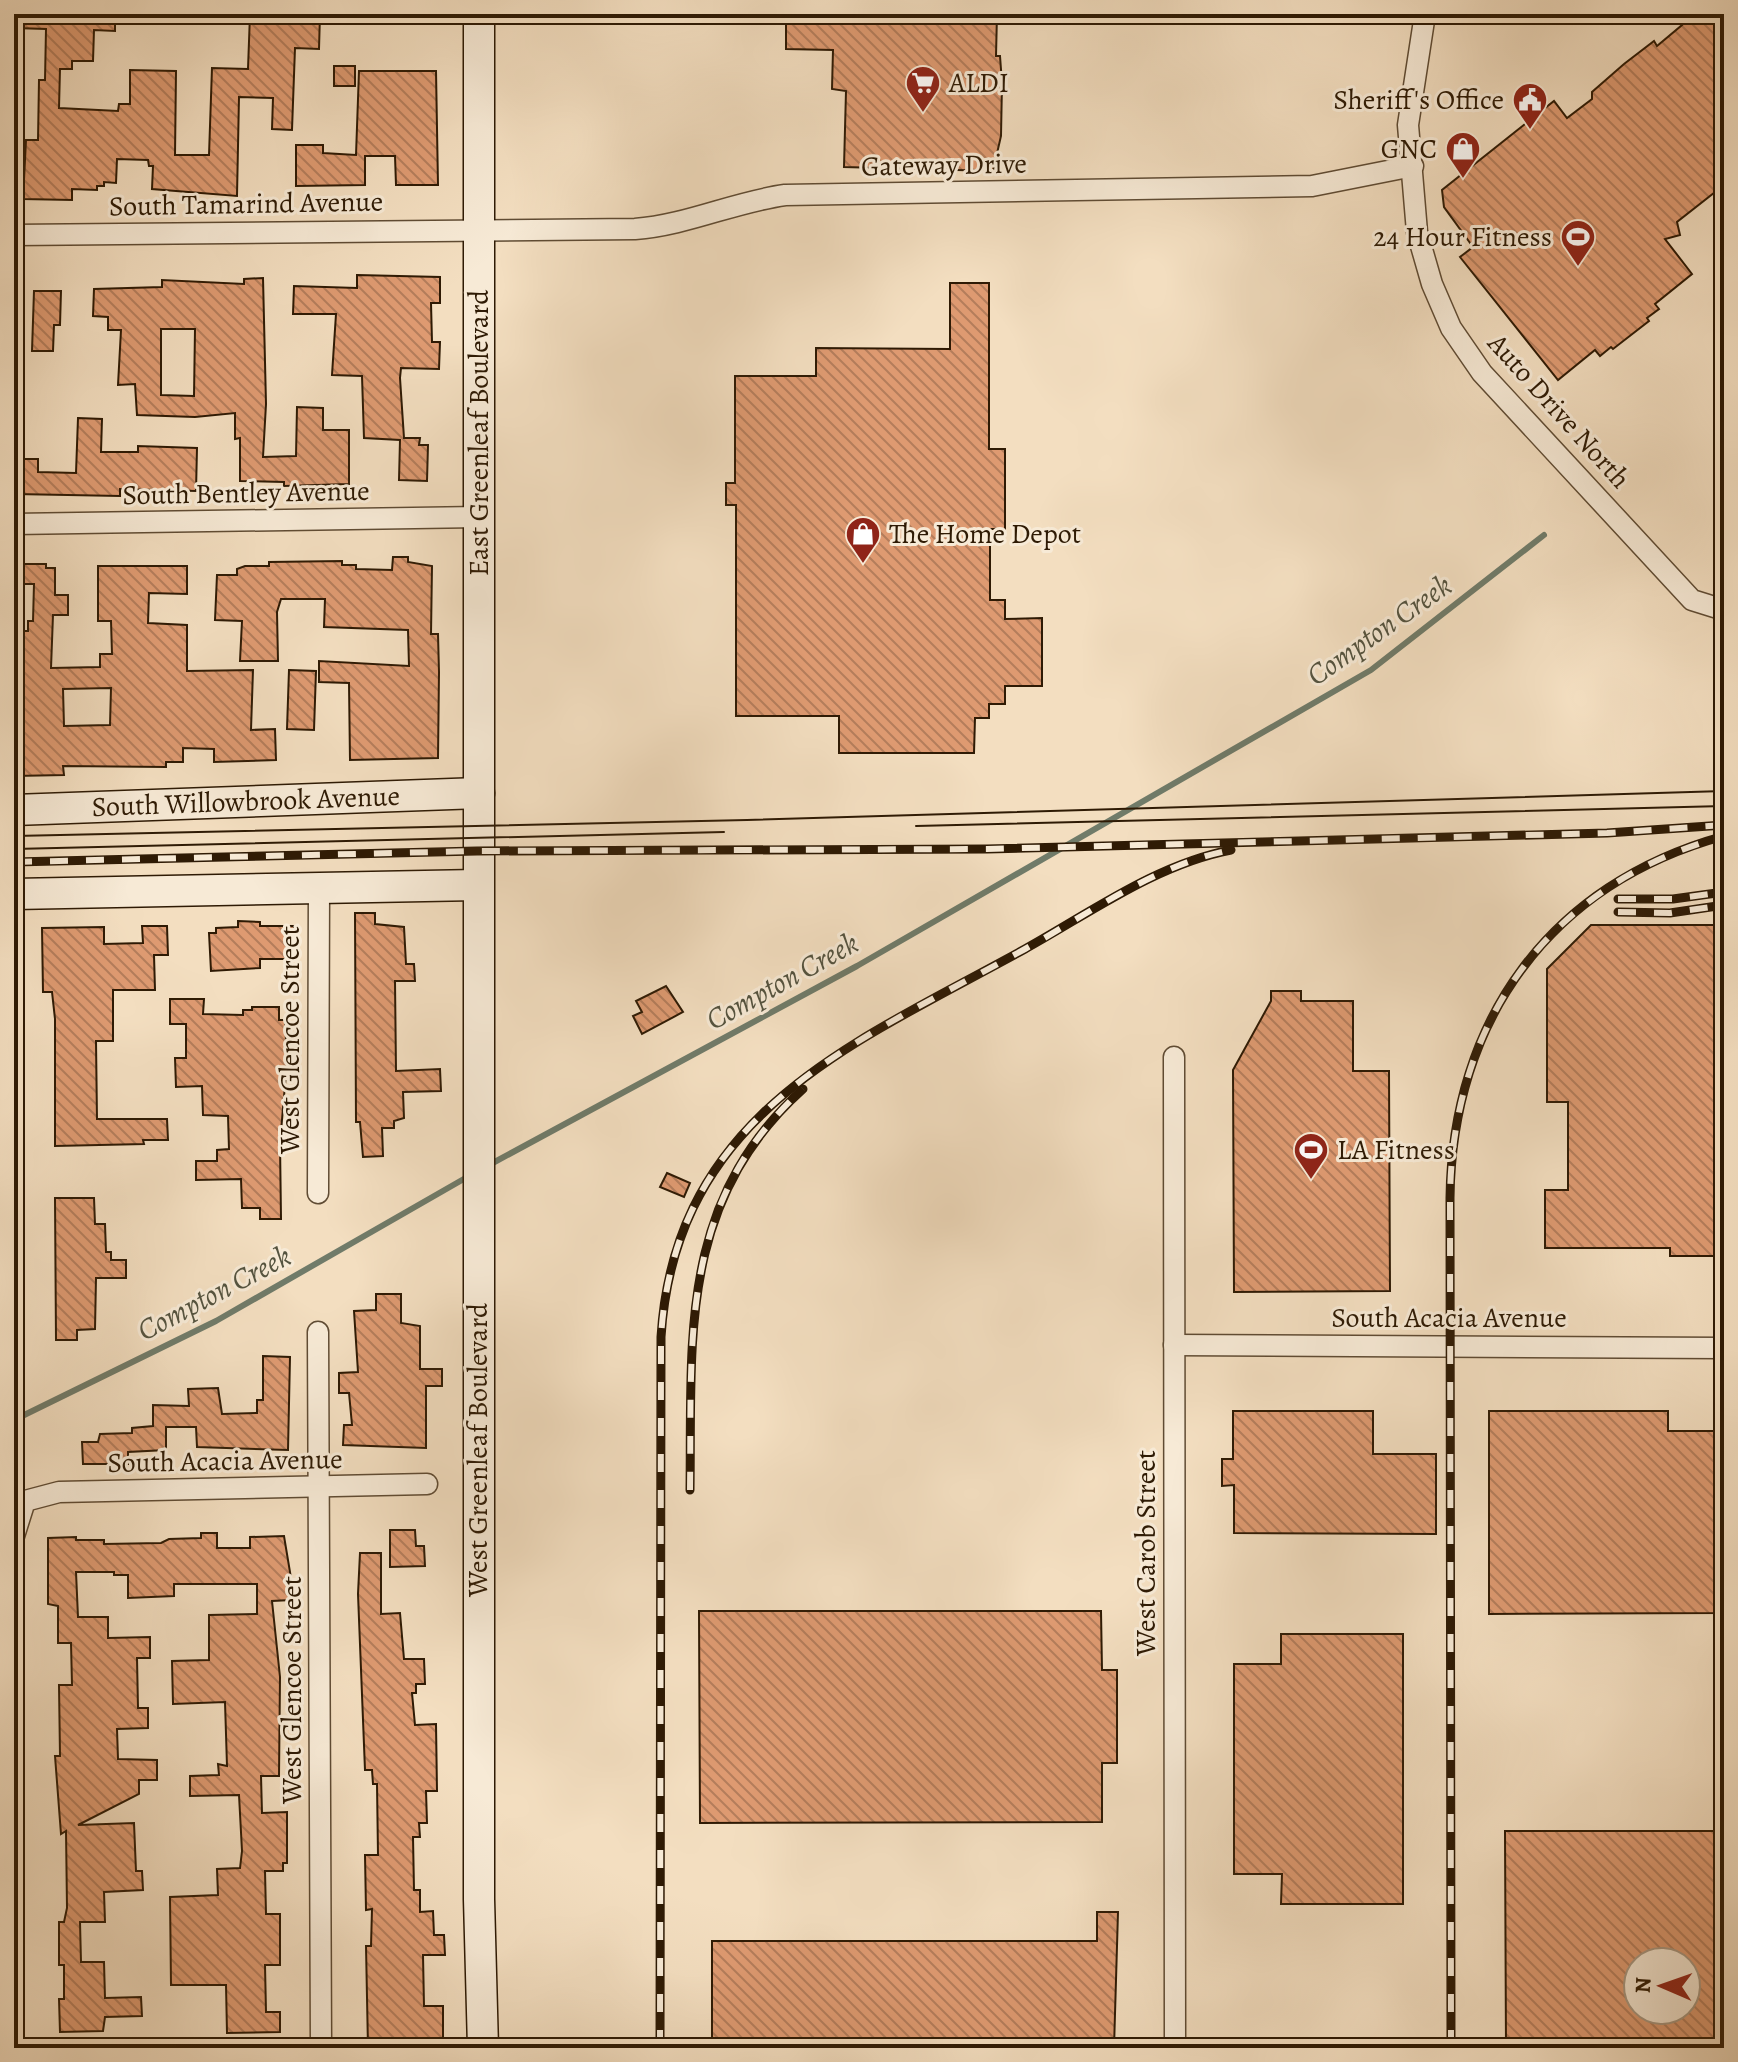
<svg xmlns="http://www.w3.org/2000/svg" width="1738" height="2062" font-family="Alegreya,serif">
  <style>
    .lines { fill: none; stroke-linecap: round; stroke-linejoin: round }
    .stream { stroke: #707b69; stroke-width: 6 }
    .building { fill: url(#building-back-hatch); stroke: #2e1a04; stroke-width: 2; fill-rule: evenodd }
    .street-casing { stroke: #5f4b33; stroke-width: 23 }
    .secondary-casing { stroke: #2e1a04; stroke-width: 33 }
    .street { stroke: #f7ead6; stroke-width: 20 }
    .secondary { stroke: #f7ead6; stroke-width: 30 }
    .tram { stroke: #2e1a04; stroke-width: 2 }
    .rail-casing { stroke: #2e1a04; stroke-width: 9 }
    .rail { stroke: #f7ead6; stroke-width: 6; stroke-dasharray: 18; stroke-linecap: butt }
    .labels { text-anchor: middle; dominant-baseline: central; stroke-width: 6; stroke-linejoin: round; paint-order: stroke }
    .poi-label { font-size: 28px; fill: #2e1a04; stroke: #f7ead6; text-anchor: start }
    .street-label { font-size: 28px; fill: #2e1a04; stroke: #f7ead6 }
    .water-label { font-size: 30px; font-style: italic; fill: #54533f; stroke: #f7ead6 }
  </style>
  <defs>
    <pattern id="building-back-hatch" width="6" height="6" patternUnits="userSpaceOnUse" patternTransform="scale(2)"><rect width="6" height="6" fill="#de9a71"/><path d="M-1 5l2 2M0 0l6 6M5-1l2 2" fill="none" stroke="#b47d5b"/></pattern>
  </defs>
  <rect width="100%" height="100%" fill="#f3dec0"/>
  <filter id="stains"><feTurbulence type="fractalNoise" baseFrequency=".0025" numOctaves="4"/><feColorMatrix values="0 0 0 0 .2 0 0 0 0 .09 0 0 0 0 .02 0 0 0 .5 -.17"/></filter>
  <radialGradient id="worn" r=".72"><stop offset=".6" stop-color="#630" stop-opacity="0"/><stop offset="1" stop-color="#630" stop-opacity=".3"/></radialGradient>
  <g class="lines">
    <g class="stream">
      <path d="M489,1165L857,966L1371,670L1544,535"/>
      <path d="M14,1420L216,1321L469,1176"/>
    </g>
  </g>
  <g class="building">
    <path d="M15,14H115V31L94,30L93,61H72V69H60L59,108L118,111L119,104H130V70L176,71L175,155H209L212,68L248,69L250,14H320L319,49L295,48L292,130L272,129L273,98L239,97L237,196L152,189L153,166H149L148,160L117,159L116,183L104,182V186H97V190L72,189V200L23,199L26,140H38L39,80H45L46,29L15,28Z"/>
    <path d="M786,14H997L996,56H1000L1002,83L1001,136L993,171L844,167L846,91L832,89L833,50L786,49Z"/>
    <path d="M1673,14H1724V185L1677,222L1680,235L1665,239L1692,274L1655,304L1659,309L1647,318L1649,321L1613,349L1611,347L1600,356L1595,350L1558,380L1460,257L1473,247L1444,207L1442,190L1554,101L1567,118L1592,99V92L1624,64L1654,41L1657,46L1682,25Z"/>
    <rect x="334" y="66" width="21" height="20"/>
    <path d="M359,71H436L438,185H396L395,156H365V185L296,186V145H323V153L356,155Z"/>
    <path d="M357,275L440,277V303H431L432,342H440L439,369L401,368L400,378L404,438H420L419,445H428L427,481L399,480L400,440L364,438L362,376L332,375L336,314H293L294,286L357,288Z"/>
    <path d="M263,278L266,404L263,457L296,456L297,407L323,408V430H349V484L284,486V482L240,481V438L235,439V413L195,417L137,415L135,384L118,385L121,330H108V317L93,316L94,289L162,287V280L244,284V279ZM161,329H195L194,396L161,395Z"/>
    <path d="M950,283H989V449H1005V529H990V600H1005V619L1042,618V686H1005V704H989V718H975L974,753H839V716H736V505H726V483H735V376H816V348L950,349Z"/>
    <path d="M34,291H61L60,325H54L53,351H32Z"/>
    <path d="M78,418L102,419L101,452H138V446L197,448L196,491L120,489V496L15,494L16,459H38V472L76,473Z"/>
    <path d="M393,557H408V562L432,566L431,634H438L439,672L438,758L350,760L349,683L319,682V661L409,666L408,630L324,627L325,599H281L277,612L278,661H240L242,621L215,620L217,575H237V569L245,566H269V562L342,561V565H356V569L392,570Z"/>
    <path d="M23,564H46V568H55V595H68V615H53L51,668L100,667V654H112L111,621H98V566H187V594L149,593L148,623L187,625V671L253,670L251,730L275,729L276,760L214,762V749L183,748V762H166V767L63,766L64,775L14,776L17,631H28V621H33L34,584H23ZM111,688L110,725L64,726L63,689Z"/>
    <path d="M289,670L316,671L314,730L287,729Z"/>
    <path d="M355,913H375V924L404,927L406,964H414L415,981H395L396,1071L440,1069L441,1091L403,1092L404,1118L394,1121V1128H382L383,1156L363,1157L360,1122H356Z"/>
    <path d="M238,921L260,922V926H294V959H260V968L211,971L209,933H216V928L238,927Z"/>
    <path d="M1591,925H1724V1256H1670V1248H1545V1190H1568V1102H1547V969Z"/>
    <path d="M142,926H167L168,955H154L155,990H113V1041H96L97,1119H167L168,1140H143L144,1144L55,1146V1019L52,992H43L42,928L104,927V944L143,943Z"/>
    <path d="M666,986L683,1012L642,1034L633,1016L642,1012L636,1001Z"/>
    <path d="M1271,991H1301V1001H1353V1071H1389L1390,1291L1234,1292L1233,1070L1271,1001Z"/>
    <path d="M170,999H204L203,1014L243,1015V1010H252V1007H279V1020H285L287,1062L280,1143L281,1219H260V1208H242L241,1179L196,1180V1161H217V1150L229,1149L228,1116L203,1115L202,1086L176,1087L175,1058H186V1024H170Z"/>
    <path d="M667,1173L690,1183L684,1197L660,1187Z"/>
    <path d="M55,1198H94L95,1224H105L106,1252H111V1260H126V1278H96L95,1329L77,1330V1340H56Z"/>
    <path d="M376,1294H401V1323L420,1326V1369H442V1386H426V1448L343,1445L344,1425H352L349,1393H339V1373L358,1372L354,1311L376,1310Z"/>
    <path d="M263,1356L290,1357L288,1450L197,1447L196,1427H166V1450L128,1452V1464H83L82,1442H98L100,1434L132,1433V1428L153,1426V1405L189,1406L188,1389L218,1388L222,1414L257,1413V1400H263Z"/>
    <path d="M1233,1411H1373V1454H1436V1534L1234,1533V1485L1222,1486V1459H1233Z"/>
    <path d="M1489,1411H1668V1431H1724V1613L1489,1614Z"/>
    <path d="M390,1530H415L416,1546H424L425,1566L390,1567Z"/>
    <path d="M201,1533H217V1548H250V1537L284,1536L291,1578V1600L272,1601L280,1677L279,1776H261L262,1813L287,1812V1863H283V1871H265L266,1914H280V1965H265L266,2012H280V2032L227,2033L226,1985H171L170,1897L218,1895L217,1869L240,1868L242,1851L239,1795L190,1796V1776L219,1775L218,1764L227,1766L225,1702L173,1704L172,1661L209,1660V1615L257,1614V1584H174V1596L128,1598V1575H114V1572H76L78,1617H108V1638L150,1637V1658H137L138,1708H148V1728L117,1729L118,1759L157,1760V1780H139V1794L78,1825L134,1823L136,1871H142L143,1890L104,1892L105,1922H80L81,1962H104L105,1998L141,1997L142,2016L105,2017L103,2031L60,2032L59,1999H64V1965H59V1922H64L67,1908L66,1831L61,1834L55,1756H60L59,1685H72L71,1643H58V1606L48,1604V1538L76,1537V1540H104V1544L161,1543L169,1539L201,1538Z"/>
    <path d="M360,1553H381V1614L400,1613L404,1659H424L425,1684H416V1693H412L415,1725L436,1724L437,1791H426L427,1823H419L420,1837H413L414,1890H420V1912L433,1911L434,1935H444L445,1955H423L424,2006H443V2048H368L366,1946H371L372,1909L366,1910L365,1855H378L377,1784H373L372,1770H365L358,1594Z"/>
    <path d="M699,1611H1101L1102,1670H1117V1763H1102V1822L700,1823Z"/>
    <path d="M1281,1634H1403V1904H1281L1282,1874H1234V1664H1281Z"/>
    <path d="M1505,1831H1724V2048H1506ZM1638,1962H1686V2010H1638Z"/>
    <path d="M1097,1912H1118L1114,2048H712V1941H1097Z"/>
  </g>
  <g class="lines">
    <defs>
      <g id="street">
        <path d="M1425,14L1408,125L1417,232L1432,284L1451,328L1482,373L1692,600L1724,610"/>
        <path d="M14,235L635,229C687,225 734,202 785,195L1312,186L1413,166"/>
        <path d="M14,524L479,517"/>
        <path d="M1174,1057L1175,2048"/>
        <path d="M318,1193L319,888"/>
        <path d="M318,1332L321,2048"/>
        <path d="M1174,1345L1724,1348"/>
        <path d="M14,1536L25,1501L59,1492L427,1484"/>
      </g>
      <g id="secondary">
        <path d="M479,14V1899L483,2048"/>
        <path id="s1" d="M14,810L479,793"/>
        <path d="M14,894L477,885"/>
      </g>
    </defs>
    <use href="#street" class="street-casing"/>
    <use href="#secondary" class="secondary-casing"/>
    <use href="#street" class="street"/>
    <use href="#secondary" class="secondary"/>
    <g class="tram">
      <path d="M916,826L1724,806"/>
      <path d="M14,836L747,820L1724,791"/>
      <path d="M14,849L724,832"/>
    </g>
    <defs>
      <g id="rail">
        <path d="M14,862L477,851L987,849L1607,833L1724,825"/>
        <path d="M1618,899H1673L1724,892"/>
        <path d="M1618,912L1670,913L1724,905"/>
        <path d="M690,1490C692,1338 678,1202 803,1089"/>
        <path d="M660,2048L661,1337C675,1112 855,1043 1025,949C1090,913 1157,864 1231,850"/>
        <path d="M1451,2048L1450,1198C1452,1020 1550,884 1724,836"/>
      </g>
    </defs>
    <use href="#rail" class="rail-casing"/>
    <use href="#rail" class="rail"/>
  </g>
  <defs>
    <symbol id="supermarket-pin" viewBox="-11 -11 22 30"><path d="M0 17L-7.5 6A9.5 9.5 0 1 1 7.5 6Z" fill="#8f2418" stroke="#f7ead6"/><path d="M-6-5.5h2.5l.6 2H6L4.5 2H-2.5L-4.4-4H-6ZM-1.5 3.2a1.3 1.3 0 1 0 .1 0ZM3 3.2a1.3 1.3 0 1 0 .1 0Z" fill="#fff"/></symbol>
    <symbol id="civic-pin" viewBox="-11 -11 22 30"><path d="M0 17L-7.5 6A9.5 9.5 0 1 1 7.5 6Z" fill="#8f2418" stroke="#f7ead6"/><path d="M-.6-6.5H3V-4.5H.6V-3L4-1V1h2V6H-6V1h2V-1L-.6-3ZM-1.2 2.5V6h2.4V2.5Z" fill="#fff"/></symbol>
    <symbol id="shop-pin" viewBox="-11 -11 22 30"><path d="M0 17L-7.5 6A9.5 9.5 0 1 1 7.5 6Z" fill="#8f2418" stroke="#f7ead6"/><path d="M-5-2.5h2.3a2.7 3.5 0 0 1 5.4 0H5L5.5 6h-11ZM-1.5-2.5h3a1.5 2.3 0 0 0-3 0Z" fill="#fff"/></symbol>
    <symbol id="stadium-pin" viewBox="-11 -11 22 30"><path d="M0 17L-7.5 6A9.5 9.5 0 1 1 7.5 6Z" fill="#8f2418" stroke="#f7ead6"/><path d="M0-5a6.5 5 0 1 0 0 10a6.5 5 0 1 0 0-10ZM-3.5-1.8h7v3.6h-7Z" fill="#fff"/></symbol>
  </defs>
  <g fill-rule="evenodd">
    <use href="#supermarket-pin" x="903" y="63" width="40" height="54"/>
    <use href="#civic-pin" x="1510" y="80" width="40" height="54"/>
    <use href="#shop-pin" x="1443" y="129" width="40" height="54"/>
    <use href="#stadium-pin" x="1558" y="217" width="40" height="54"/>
    <use href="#shop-pin" x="843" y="514" width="40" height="54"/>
    <use href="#stadium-pin" x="1291" y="1130" width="40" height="54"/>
  </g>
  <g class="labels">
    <g class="poi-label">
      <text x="949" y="83">ALDI</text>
      <text x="1504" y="100" text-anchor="end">Sheriff's Office</text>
      <text x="1437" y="149" text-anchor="end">GNC</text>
      <text x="1552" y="237" text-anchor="end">24 Hour Fitness</text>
      <text x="889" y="534">The Home Depot</text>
      <text x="1337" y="1150">LA Fitness</text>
    </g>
    <g class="street-label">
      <text transform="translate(944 165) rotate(-1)">Gateway Drive</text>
      <text transform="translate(246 204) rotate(-1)">South Tamarind Avenue</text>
      <text transform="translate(1559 411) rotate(48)">Auto Drive North</text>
      <text transform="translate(479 433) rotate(-90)">East Greenleaf Boulevard</text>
      <text transform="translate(246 493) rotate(-1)">South Bentley Avenue</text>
      <text stroke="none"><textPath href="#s1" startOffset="232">South Willowbrook Avenue</textPath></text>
      <text transform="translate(290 1040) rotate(-90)">West Glencoe Street</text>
      <text x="1449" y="1318">South Acacia Avenue</text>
      <text transform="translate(478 1450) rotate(-90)">West Greenleaf Boulevard</text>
      <text transform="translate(225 1461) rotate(-1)">South Acacia Avenue</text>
      <text transform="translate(1146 1553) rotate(-90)">West Carob Street</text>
      <text transform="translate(292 1690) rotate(-90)">West Glencoe Street</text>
    </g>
    <g class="water-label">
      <text transform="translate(1379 630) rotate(-35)">Compton Creek</text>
      <text transform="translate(782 981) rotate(-29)">Compton Creek</text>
      <text transform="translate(214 1293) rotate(-28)">Compton Creek</text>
    </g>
  </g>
  <rect width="1738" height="2062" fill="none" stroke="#f3dec0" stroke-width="48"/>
  <rect x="16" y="16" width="1706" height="2030" fill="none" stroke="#2e1a04" stroke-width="4"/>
  <rect x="24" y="24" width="1690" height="2014" fill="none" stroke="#2e1a04" stroke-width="2"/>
  <g transform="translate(1662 1986) rotate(272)"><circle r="38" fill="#f7ead6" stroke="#a79782" stroke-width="2"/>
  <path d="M0-6L14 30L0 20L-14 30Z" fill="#8f2418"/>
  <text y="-12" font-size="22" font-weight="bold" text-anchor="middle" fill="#2e1a04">N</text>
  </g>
  <rect width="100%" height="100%" filter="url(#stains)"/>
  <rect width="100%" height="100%" fill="url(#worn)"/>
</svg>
